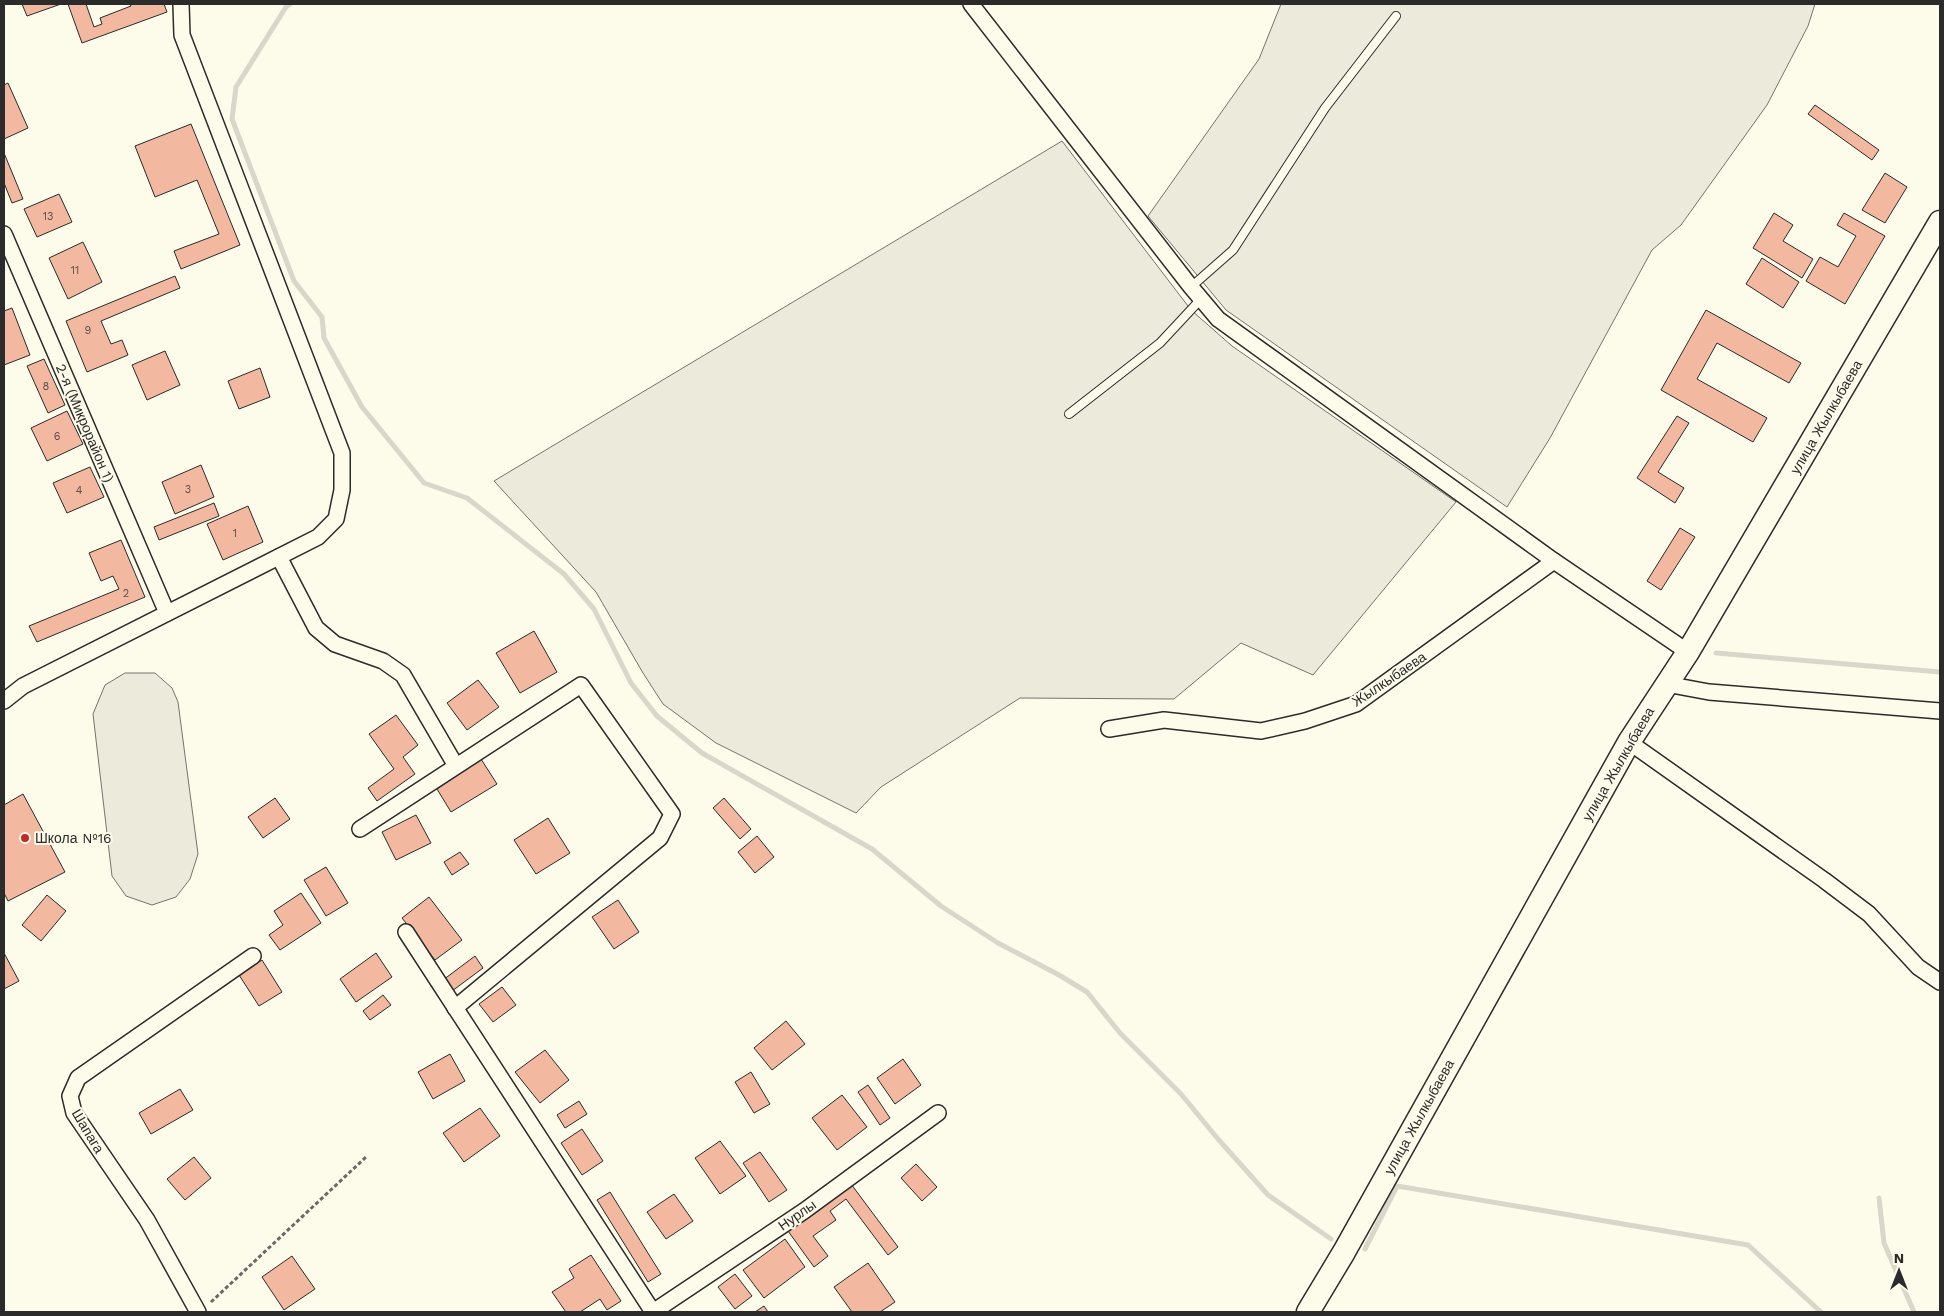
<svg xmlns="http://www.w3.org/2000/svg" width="1944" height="1316" font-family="'Work Sans',sans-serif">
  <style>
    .green { fill: #ecebdb; stroke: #74746e }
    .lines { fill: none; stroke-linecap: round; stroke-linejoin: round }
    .stream { stroke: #d8d7c9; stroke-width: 5 }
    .building { fill: #f2b8a0; stroke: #2b2b2b }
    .lane-casing { stroke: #2b2b2b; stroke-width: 10 }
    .street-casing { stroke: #2b2b2b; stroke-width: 18 }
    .secondary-casing { stroke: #2b2b2b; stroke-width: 25 }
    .path { stroke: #6a6964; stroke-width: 3; stroke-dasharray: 4 2.5; stroke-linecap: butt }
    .lane { stroke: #fdfbea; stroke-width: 8 }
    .street { stroke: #fdfbea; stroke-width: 15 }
    .secondary { stroke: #fdfbea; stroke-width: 22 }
    .poi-dot { fill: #c62828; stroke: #fdfbea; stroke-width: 2 }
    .labels { text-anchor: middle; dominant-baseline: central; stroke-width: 4; stroke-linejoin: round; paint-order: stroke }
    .number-label { font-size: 11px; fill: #5d4e48 }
    .street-label { font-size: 14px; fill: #2b2b2b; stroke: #fdfbea }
    .poi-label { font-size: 14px; fill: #2b2b2b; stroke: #fdfbea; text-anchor: start }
  </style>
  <rect width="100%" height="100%" fill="#fdfbea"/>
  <g class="green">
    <path d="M1281,4H1815L1808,26L1767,105L1681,225L1652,250L1550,438L1507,507L1226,310L1148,216L1259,59Z"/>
    <path d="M1062,141L1191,310L1232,346L1456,502L1313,675L1241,643L1174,699L1020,698L881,787L856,813L716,743L663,704L643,673L596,592L494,481Z"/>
    <path d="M125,673H155L172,688L178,702L198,854L190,879L176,897L152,905L126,896L112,876L93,714L105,685Z"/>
  </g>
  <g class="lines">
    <g class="stream">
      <path d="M290,4L286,7L236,87L232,119L294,281L322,317L324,338L362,407L424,483L467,498L564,574L594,609L631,683L657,716L702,753L872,849L941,906L998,943L1059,975L1087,992L1120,1033L1181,1094L1218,1139L1268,1195L1331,1239"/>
      <path d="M1716,653L1940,672"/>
      <path d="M1879,1198L1884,1243L1914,1312"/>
      <path d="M1365,1249L1397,1186L1748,1245L1821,1312"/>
    </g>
  </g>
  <g class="building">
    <path d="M22,4H61L27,16Z"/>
    <path d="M68,4H86L94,27L102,24L100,18L131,6L130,4H164L167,12L82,43Z"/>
    <path d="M8,83L28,128L4,139V85Z"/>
    <path d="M1815,105L1879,150L1872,160L1808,114Z"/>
    <path d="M191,124L240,245L181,269L174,251L219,234L197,180L155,197L135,146Z"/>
    <path d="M4,153L23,199L12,203L4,183Z"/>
    <path d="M1885,173L1907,187L1885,223L1862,210Z"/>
    <path d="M59,194L72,222L37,237L24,209Z"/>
    <path d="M1774,213L1793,225L1783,241L1813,259L1802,278L1753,248Z"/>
    <path d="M1844,213L1885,236L1845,304L1806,281L1820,257L1838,267L1856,236L1837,225Z"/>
    <path d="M83,242L102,282L68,299L49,258Z"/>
    <path d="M1762,258L1799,282L1783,308L1746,284Z"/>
    <path d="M175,276L180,288L101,321L111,344L122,340L128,355L87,372L66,321Z"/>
    <path d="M12,308L30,355L4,365V311Z"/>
    <path d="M1706,310L1801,363L1789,383L1717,343L1697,379L1767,418L1753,442L1661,390Z"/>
    <path d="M165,351L180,385L147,400L132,365Z"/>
    <path d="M44,359L65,405L48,413L27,366Z"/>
    <path d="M260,368L270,397L239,409L228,381Z"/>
    <path d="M67,411L83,444L47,461L31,428Z"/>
    <path d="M1677,416L1689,423L1658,472L1684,488L1675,503L1637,478Z"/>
    <path d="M201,465L214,497L175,514L162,482Z"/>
    <path d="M90,467L104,497L67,513L53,483Z"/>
    <path d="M214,503L219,516L159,540L154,527Z"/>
    <path d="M248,506L263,542L223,560L207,524Z"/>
    <path d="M1680,528L1695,537L1661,590L1647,581Z"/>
    <path d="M121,540L145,597L37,642L29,626L119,589L113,576L101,581L89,553Z"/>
    <path d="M534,631L557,672L520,693L496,653Z"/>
    <path d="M478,680L499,707L467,730L447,703Z"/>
    <path d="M396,715L418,745L403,757L415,774L377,801L368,788L394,769L369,734Z"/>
    <path d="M481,759L497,784L451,812L437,789Z"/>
    <path d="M23,794L65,872L8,901L4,893V805Z"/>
    <path d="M275,798L290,819L263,838L248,817Z"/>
    <path d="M724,798L751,829L740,839L713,808Z"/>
    <path d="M416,815L431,843L396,860L382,832Z"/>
    <path d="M548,818L570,853L536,874L514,840Z"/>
    <path d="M757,836L774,857L755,873L738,852Z"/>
    <path d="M460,852L469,864L452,875L444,862Z"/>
    <path d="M326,867L348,903L326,916L304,880Z"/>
    <path d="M301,893L321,923L280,950L269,935L283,925L274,911Z"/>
    <path d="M47,895L66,911L41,941L22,925Z"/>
    <path d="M429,897L462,940L435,960L402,918Z"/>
    <path d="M618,900L639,932L614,949L592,917Z"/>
    <path d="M4,953L19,981L4,989Z"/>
    <path d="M376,953L392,977L356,1002L340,979Z"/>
    <path d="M475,956L483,968L448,994L439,983Z"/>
    <path d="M262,960L282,992L259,1006L239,975Z"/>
    <path d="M502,987L516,1005L493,1022L479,1004Z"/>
    <path d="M383,995L391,1005L370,1020L363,1011Z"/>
    <path d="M786,1021L805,1044L772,1070L754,1048Z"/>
    <path d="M545,1050L569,1080L540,1103L515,1072Z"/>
    <path d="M450,1054L465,1081L433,1099L418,1072Z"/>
    <path d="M903,1059L921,1085L895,1104L877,1078Z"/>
    <path d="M751,1072L770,1104L754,1113L735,1082Z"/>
    <path d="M868,1085L890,1118L880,1125L858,1092Z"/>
    <path d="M180,1089L193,1110L151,1134L139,1113Z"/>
    <path d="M842,1095L867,1127L837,1150L812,1118Z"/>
    <path d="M579,1101L587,1114L565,1128L557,1115Z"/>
    <path d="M480,1108L500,1136L464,1162L443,1133Z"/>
    <path d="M582,1129L603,1161L582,1175L561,1143Z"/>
    <path d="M720,1141L746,1176L720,1194L695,1158Z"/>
    <path d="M760,1152L787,1190L769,1202L743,1163Z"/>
    <path d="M194,1157L211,1178L185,1200L167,1179Z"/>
    <path d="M916,1164L937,1187L922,1201L901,1178Z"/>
    <path d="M851,1184L898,1247L888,1255L846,1199L830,1211L836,1220L813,1236L828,1256L814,1267L788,1231Z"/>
    <path d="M610,1192L661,1274L648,1282L597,1200Z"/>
    <path d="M674,1194L693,1221L666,1239L647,1212Z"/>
    <path d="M785,1239L805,1267L764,1298L743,1270Z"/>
    <path d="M591,1255L621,1301L607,1310L600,1299L580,1312H566L552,1292L574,1278L569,1269Z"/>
    <path d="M292,1256L315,1289L284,1310L262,1277Z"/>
    <path d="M868,1263L895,1302L880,1312H852L834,1287Z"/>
    <path d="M735,1274L752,1296L735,1309L718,1287Z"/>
    <path d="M764,1306L768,1312H755Z"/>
  </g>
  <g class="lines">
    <defs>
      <g id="lane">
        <path d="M1191,287L1233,250L1325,108L1396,16"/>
        <path d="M1069,414L1160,343L1201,299"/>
      </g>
      <g id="street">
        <path d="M971,4L1191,287L1218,319L1554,561L1688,652"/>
        <path d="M4,234L167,613"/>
        <path d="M279,557L316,628L335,644L383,661L403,675L456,766"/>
        <path d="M1666,684L1709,692L1940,711"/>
        <path d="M4,701L23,686L318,537L336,519L342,490V453L182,35L181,4"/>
        <path d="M1109,729L1164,720L1261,731L1305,721L1356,704L1554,561"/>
        <path d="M1629,742L1824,880L1869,914L1918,967L1940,982"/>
        <path d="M360,829L581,685L672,814L660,838L455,1008"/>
        <path d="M406,932L653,1312L804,1211L938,1113"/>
        <path d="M198,1312L147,1220L74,1113L70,1096L78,1078L253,956"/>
      </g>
      <path id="secondary" d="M1308,1312L1344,1252L1629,742L1688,652L1940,222"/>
    </defs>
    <use href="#lane" class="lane-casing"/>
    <use href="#street" class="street-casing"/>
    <use href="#secondary" class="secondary-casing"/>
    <path class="path" d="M211,1302L366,1157"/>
    <use href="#lane" class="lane"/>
    <use href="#street" class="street"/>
    <use href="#secondary" class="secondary"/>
  </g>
  <circle class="poi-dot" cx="25" cy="838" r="5"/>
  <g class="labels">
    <g class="number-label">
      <text x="48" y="216">13</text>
      <text x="75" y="270">11</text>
      <text x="88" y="330">9</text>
      <text x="46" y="386">8</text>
      <text x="57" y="436">6</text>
      <text x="188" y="489">3</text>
      <text x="79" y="490">4</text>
      <text x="235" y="533">1</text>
      <text x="126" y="593">2</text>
    </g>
    <g class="street-label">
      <text transform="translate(1826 417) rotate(-60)">улица Жылкыбаева</text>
      <text transform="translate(85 423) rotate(67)">2-я (Микрорайон 1)</text>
      <text transform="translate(1389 679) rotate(-34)">Жылкыбаева</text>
      <text transform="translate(1618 764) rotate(-60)">улица Жылкыбаева</text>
      <text transform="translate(1419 1117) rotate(-61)">улица Жылкыбаева</text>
      <text transform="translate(88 1131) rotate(59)">Шапага</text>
      <text transform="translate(797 1215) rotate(-35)">Нурлы</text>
    </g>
    <g class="poi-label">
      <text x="35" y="838">Школа №16</text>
    </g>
  </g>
  <rect width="1944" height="1316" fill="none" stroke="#2b2b2b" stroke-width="10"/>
  <g transform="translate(1899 1271)" stroke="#fdfbea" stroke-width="4" paint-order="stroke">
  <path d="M0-4L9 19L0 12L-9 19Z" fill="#2b2b2b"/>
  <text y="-8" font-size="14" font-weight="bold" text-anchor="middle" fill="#2b2b2b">N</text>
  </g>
</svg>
